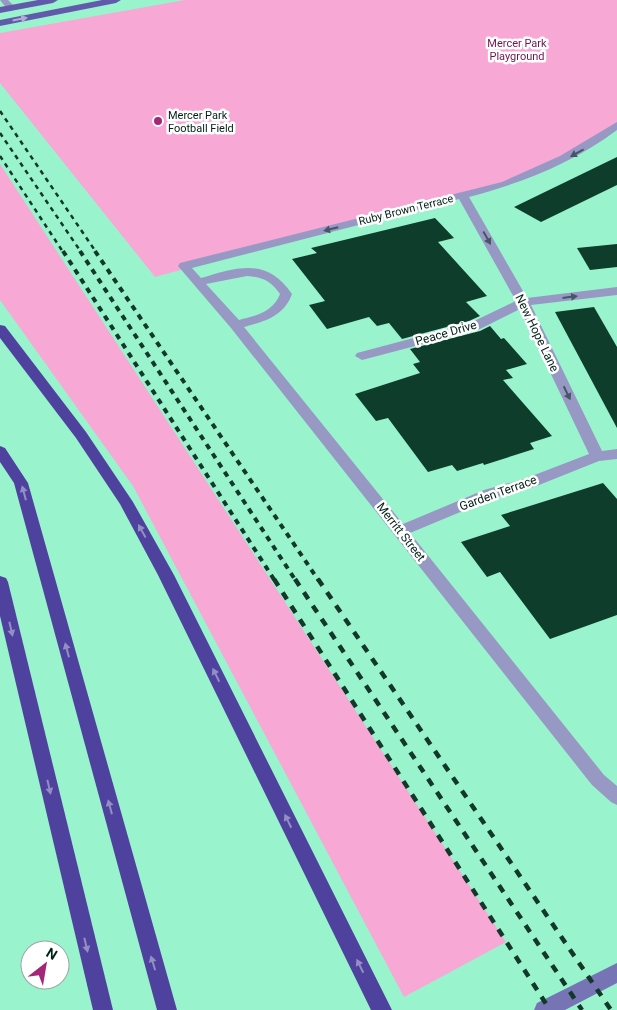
<svg xmlns="http://www.w3.org/2000/svg" width="617" height="1010" font-family="Roboto,sans-serif">
  <style>
    .green { fill: #f7a8d4 }
    .building { fill: #0f3d2c }
    .lines { fill: none; stroke-linecap: round; stroke-linejoin: round }
    .lane { fill: #9898c4; fill-rule: evenodd }
    .street { fill: #9898c4; fill-rule: evenodd }
    .secondary { fill: #7774b5; fill-rule: evenodd }
    .primary { fill: #615aaa; fill-rule: evenodd }
    .highway { fill: #4f429f; fill-rule: evenodd }
    .rail-far2 { stroke: #133729; stroke-width: 2.5; stroke-dasharray: 4.5 4.5; stroke-linecap: butt }
    .rail-far1 { stroke: #133729; stroke-width: 4; stroke-dasharray: 5.5 5.5; stroke-linecap: butt }
    .rail { stroke: #133729; stroke-width: 4.5; stroke-dasharray: 8 8; stroke-linecap: butt }
    .oneway { fill: #b0acd4 }
    .oneway2 { fill: #465664 }
    .oneway3 { fill: #958ec5 }
    .poi-dot { fill: #a32679; stroke: #fff; stroke-width: 2 }
    .labels { text-anchor: middle; dominant-baseline: central; stroke-width: 5; stroke-linejoin: round; paint-order: stroke }
    .far-park-label { font-size: 11px; fill: #701552; stroke: #fff }
    .far-poi-label { font-size: 11px; fill: #032015; stroke: #fff; text-anchor: start }
    .far-street-label { font-size: 11px; fill: #032015; stroke: #fff }
    .street-label { font-size: 12px; fill: #032015; stroke: #fff }
  </style>
  <rect width="100%" height="100%" fill="#99f4cd"/>
  <g class="green">
    <path d="M185,0H617V123L540,172L155,277L0,83V33Z"/>
    <path d="M0,164L506,942L404,997L133,486L0,300Z"/>
  </g>
  <g class="building">
    <path d="M617,157V185L541,222L514,207Z"/>
    <path d="M435,218L454,238L438,242L487,296L466,302L480,316L469,321L402,339L389,323L377,326L369,317L327,329L309,305L325,301L292,259L317,253L311,248Z"/>
    <path d="M617,244V267L590,270L577,248Z"/>
    <path d="M594,307L617,347V428L555,312Z"/>
    <path d="M490,326L501,339L504,338L527,364L506,370L513,378L503,380L552,436L530,443L534,449L484,465L483,463L457,471L452,465L428,472L388,418L376,421L355,394L420,373L413,364L420,362L410,349L480,331Z"/>
    <path d="M603,483L617,499V615L550,639L500,572L487,577L461,542L510,526L501,515Z"/>
  </g>
  <g class="lines">
    <path class="lane" d="M0,0H8L16,8L11,11L8,10Z"/>
    <path class="street" d="M617,122V130C573,163 522,183 469,197L527,298L617,287V295L531,305L602,451L617,449V459L599,461L534,487L494,498L410,533L604,775L617,786V805L611,802L592,785L231,328L178,266L180,263L502,182L560,156ZM459,199L516,301L470,323L357,353L355,356L362,360L480,329L520,309L589,454L524,479L484,490L403,524L244,327C266,321 284,316 292,294C267,257 238,267 201,278L192,268ZM247,276C263,277 271,281 280,294C273,312 256,316 239,320L206,284Z"/>
    <path class="secondary" d="M617,963V983L565,1010H534L537,1003Z"/>
    <g class="primary">
      <path d="M38,0H58L53,3L0,13V7Z"/>
      <path d="M102,0H121L116,3L0,26V20Z"/>
    </g>
    <g class="highway">
      <path d="M0,325L5,326L86,432L133,502L174,575L392,1010H371L158,575L120,504L76,438L0,338Z"/>
      <path d="M0,446L5,448L28,483L177,1010H157L14,483L0,462Z"/>
      <path d="M0,576L6,578L8,582L113,1010H93L0,616Z"/>
    </g>
    <g class="rail-far2">
      <path d="M0,111L96,252"/>
      <path d="M0,133L81,252"/>
      <path d="M0,156L63,252"/>
    </g>
    <g class="rail-far1">
      <path d="M63,251L275,581"/>
      <path d="M80,251L296,581"/>
      <path d="M95,251L319,581"/>
    </g>
    <g class="rail">
      <path d="M274,579L550,1010"/>
      <path d="M295,579L582,1010"/>
      <path d="M318,579L611,1010"/>
    </g>
  </g>
  <defs><path id="oneway-solid" d="M-6-.8H1V-3.2L6.5 0L1 3.2V.8H-6Z" transform="scale(1.25)"/></defs>
  <use class="oneway" href="#oneway-solid" transform="translate(20 19) rotate(-11)"/>
  <g class="oneway2">
    <use href="#oneway-solid" transform="translate(577 153) rotate(151)"/>
    <use href="#oneway-solid" transform="translate(331 229) rotate(166)"/>
    <use href="#oneway-solid" transform="translate(487 238) rotate(61)"/>
    <use href="#oneway-solid" transform="translate(570 297) rotate(-7)"/>
    <use href="#oneway-solid" transform="translate(567 393) rotate(64)"/>
  </g>
  <g class="oneway3">
    <use href="#oneway-solid" transform="translate(24 493) rotate(-105)"/>
    <use href="#oneway-solid" transform="translate(142 531) rotate(-119)"/>
    <use href="#oneway-solid" transform="translate(11 629) rotate(77)"/>
    <use href="#oneway-solid" transform="translate(67 650) rotate(-105)"/>
    <use href="#oneway-solid" transform="translate(216 675) rotate(-116)"/>
    <use href="#oneway-solid" transform="translate(49 787) rotate(77)"/>
    <use href="#oneway-solid" transform="translate(110 807) rotate(-105)"/>
    <use href="#oneway-solid" transform="translate(288 821) rotate(-116)"/>
    <use href="#oneway-solid" transform="translate(86 945) rotate(77)"/>
    <use href="#oneway-solid" transform="translate(153 963) rotate(-107)"/>
    <use href="#oneway-solid" transform="translate(360 966) rotate(-116)"/>
  </g>
  <circle class="poi-dot" cx="158" cy="121" r="5"/>
  <g class="labels">
    <g class="far-park-label">
      <text x="517" y="43">Mercer Park<tspan x="517" dy="13">Playground</tspan></text>
    </g>
    <g class="far-poi-label">
      <text x="168" y="115">Mercer Park<tspan x="168" dy="13">Football Field</tspan></text>
    </g>
    <g class="far-street-label">
      <text transform="translate(406 210) rotate(-14)">Ruby Brown Terrace</text>
    </g>
    <g class="street-label">
      <text transform="translate(446 333) rotate(-16)">Peace Drive</text>
      <text transform="translate(537 333) rotate(64)">New Hope Lane</text>
      <text transform="translate(498 493) rotate(-20)">Garden Terrace</text>
      <text transform="translate(401 532) rotate(52)">Merritt Street</text>
    </g>
  </g>
  <g transform="translate(45 965) rotate(31)"><circle r="24" fill="#ffffff" stroke="#9aa6a1"/>
  <path d="M0-4L9 19L0 12L-9 19Z" fill="#a32679"/>
  <text y="-8" font-size="14" font-weight="bold" text-anchor="middle" fill="#032015">N</text>
  </g>
</svg>
